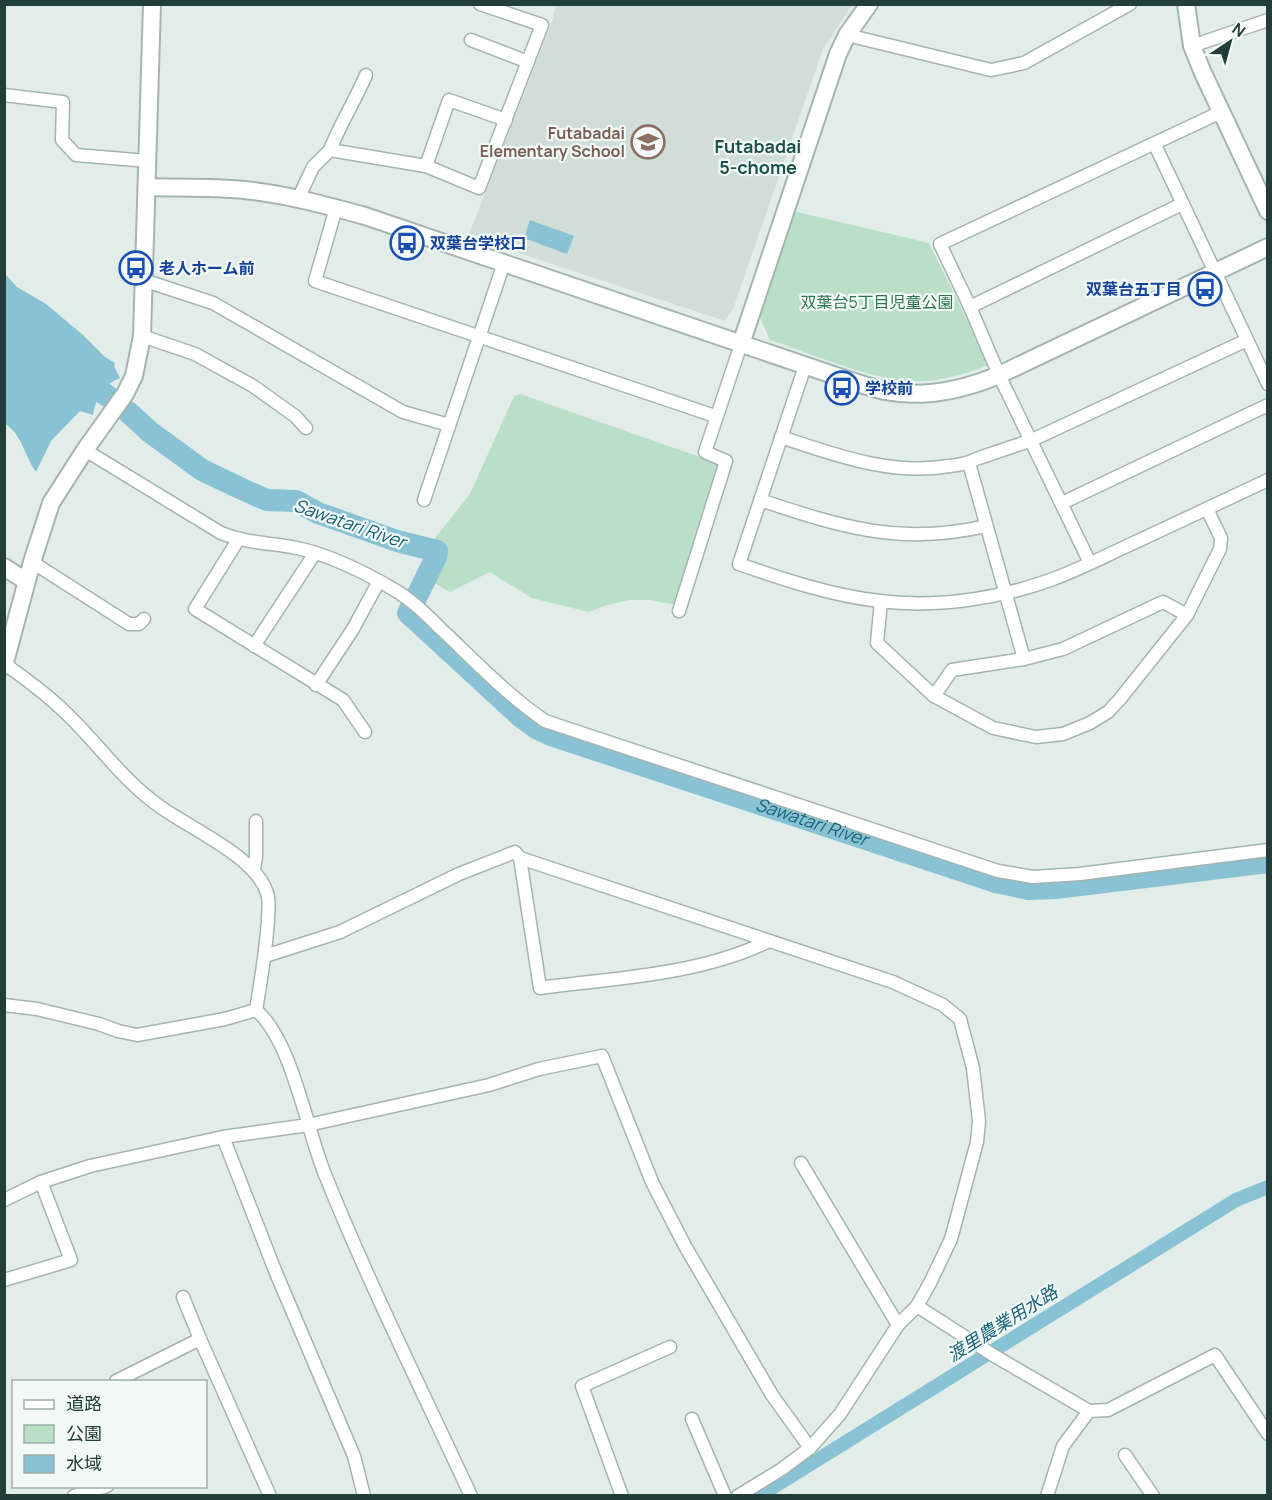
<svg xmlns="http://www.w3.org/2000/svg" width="1272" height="1500" font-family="Manrope,'Noto Sans JP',sans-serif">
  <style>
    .built { fill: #d0ddd8 }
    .green { fill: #badfc7 }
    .water { fill: #88c2d4 }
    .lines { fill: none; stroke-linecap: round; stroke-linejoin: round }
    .canal { stroke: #88c2d4; stroke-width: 14 }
    .river { stroke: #88c2d4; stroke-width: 22 }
    .minor-casing { stroke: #a4b5b1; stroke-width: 15 }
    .tertiary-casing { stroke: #a4b5b1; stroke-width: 20 }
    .minor { stroke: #fff; stroke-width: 12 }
    .tertiary { stroke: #fff; stroke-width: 16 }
    .labels { text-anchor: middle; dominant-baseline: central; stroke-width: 4.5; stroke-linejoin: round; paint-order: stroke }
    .education-label { font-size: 16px; font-weight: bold; fill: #785e54; stroke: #f3f9f6; text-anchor: end }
    .transit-label { font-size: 16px; font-weight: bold; fill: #164399; stroke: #f3f9f6; text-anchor: start }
    .park-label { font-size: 16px; fill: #2a774e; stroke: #f3f9f6 }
    .neighbourhood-label { font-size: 18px; font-weight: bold; fill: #1c5149; stroke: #f3f9f6 }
    .water-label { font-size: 18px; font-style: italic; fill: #19647d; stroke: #f3f9f6 }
  </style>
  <rect width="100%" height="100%" fill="#e2ede9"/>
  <path class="built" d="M556,5H852L823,49L733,309L725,321L495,245L469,234L551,25Z"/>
  <g class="green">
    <path d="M793,211L929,243L989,365C963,375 936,383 908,381C867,378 810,353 770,340L759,316Z"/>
    <path d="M520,394L717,463L719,467L676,605L650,600H630L607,605L589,612L532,598L490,572L450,592L429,580L447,550L431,543L470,494L514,396Z"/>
  </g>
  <g class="water">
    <path d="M530,220L574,236L567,254L524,238Z"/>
    <path d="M5,274L17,287L46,304L83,335L105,357L115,363L114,366L120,378C101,386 97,396 93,415L80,411L51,441L36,472C25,457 22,434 5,424Z"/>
  </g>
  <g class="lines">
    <path class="canal" d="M759,1496L1236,1200L1268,1187"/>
    <g class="river">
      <path d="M76,375L109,397"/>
      <path d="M128,412L150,432L202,470L242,489L267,500L296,501L318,513L397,541L437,551L436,557L416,598"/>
      <path id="s1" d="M410,609L408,613L521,717L536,728L551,735L996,882L1028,889L1056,888L1268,862"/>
    </g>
    <defs>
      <g id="minor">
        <path d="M847,35L991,70L1024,63L1130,4"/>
        <path d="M471,40L528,62"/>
        <path d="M1192,46L1268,20"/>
        <path d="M4,95L63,102L62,140L76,155L148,161"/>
        <path d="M1155,145L1268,384"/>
        <path d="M330,150C340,124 355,101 366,75"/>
        <path d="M426,166L449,100L506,120"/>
        <path d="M298,199L313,167L330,150L426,166L479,188L542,25L480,4"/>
        <path d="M336,208L315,281L715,416"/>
        <path d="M143,280L213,303L403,412L449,425"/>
        <path d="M970,307L1182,204"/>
        <path d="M142,336L195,354L253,386L295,416L306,428"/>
        <path d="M805,366L739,564C785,580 830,595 879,601C936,608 999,599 1053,579C1083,568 1111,553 1140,540C1183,520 1225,500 1268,480"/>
        <path d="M781,437C835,455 892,476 949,466C959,465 967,464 976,459L1032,440L1247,340"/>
        <path d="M85,450L221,533C246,543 271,543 297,548C330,555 364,572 393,589C412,600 427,615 442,630C475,661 507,695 545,721L998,871L1033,877L1080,874L1268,850"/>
        <path d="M969,463L1024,659"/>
        <path d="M424,500L504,263"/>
        <path d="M760,500C842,527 900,546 986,526"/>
        <path d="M1062,503L1268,405"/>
        <path d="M238,540L195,609L343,700L365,732"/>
        <path d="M32,562L129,624H139L144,619"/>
        <path d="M1090,563L999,375L970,307L940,244L1221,112"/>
        <path d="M881,601L877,643L934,696L993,728L1036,737L1063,734L1090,723L1108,712L1120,699L1187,615L1220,549L1221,538L1207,509"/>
        <path d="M679,611L726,461L705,452L741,344"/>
        <path d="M254,646L315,553"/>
        <path d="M5,664C27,680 49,696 69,716C101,747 124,782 162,808C193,830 256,857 267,893C270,901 268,911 268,920C266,951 261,980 256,1010"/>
        <path d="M316,685L353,629L379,581"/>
        <path d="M934,696L952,670L1024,659L1063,649L1163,602L1187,615"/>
        <path d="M520,858L540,988C615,978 700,975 769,941"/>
        <path d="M254,870L256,856V821"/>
        <path d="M265,956L340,932L459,874L515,852L520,858L893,982L943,1005L960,1019L973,1068L979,1121L977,1142L951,1239L930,1283L917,1306L898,1325L840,1414L810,1448L782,1469L738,1496"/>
        <path d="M4,1005L37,1009L99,1024L118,1031L137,1035L225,1019L256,1010"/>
        <path d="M256,1010C292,1041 306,1127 324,1172C368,1282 421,1388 471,1496"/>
        <path d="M223,1137L276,1273L354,1456L364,1496"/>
        <path d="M801,1163L898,1325"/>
        <path d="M4,1200L41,1182L90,1166L223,1137L308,1125L489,1085L539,1069L602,1056L652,1182L685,1246L772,1395L810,1448"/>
        <path d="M4,1280L71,1260L41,1182"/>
        <path d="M183,1297L200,1339L270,1496"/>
        <path d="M917,1306L993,1355L1089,1411L1108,1410L1215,1355L1268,1434"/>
        <path d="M116,1381L200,1339"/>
        <path d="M692,1419L725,1496"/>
        <path d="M1125,1455L1153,1496"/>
        <path d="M74,1496L107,1486"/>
        <path d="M622,1496L582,1386L670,1347"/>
        <path d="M1047,1496L1063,1446L1089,1411"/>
      </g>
      <g id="tertiary">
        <path d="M1186,4L1192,46L1203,73L1268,211"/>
        <path d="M147,187C179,188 212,187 244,190C285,194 325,205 365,216L845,379C858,383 872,388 885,391C925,399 963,390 999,375L1268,247"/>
        <path d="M741,344L838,54L847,35L869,4"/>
        <path d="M4,567L26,581"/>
        <path d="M4,666L32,562L51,503L85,450L125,394L134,376L142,336L152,4"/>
      </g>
    </defs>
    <use href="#minor" class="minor-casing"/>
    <use href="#tertiary" class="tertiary-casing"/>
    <use href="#minor" class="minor"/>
    <use href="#tertiary" class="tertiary"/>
  </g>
  <defs>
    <symbol id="school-ring" viewBox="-11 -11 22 22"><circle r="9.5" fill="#f3f9f6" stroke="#8d6e63" stroke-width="1.5"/><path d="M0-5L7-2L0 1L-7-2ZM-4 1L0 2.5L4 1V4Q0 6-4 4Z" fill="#8d6e63"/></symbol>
    <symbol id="bus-ring" viewBox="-11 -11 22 22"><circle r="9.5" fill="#f3f9f6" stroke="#1a4fb4" stroke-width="1.5"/><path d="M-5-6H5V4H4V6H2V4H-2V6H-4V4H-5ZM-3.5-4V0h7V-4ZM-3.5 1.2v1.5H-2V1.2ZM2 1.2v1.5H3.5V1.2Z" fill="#1a4fb4"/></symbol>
  </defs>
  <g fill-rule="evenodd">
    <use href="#school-ring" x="629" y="123" width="38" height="38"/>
    <use href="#bus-ring" x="388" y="224" width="38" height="38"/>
    <use href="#bus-ring" x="117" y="249" width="38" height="38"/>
    <use href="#bus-ring" x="1186" y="270" width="38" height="38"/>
    <use href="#bus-ring" x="823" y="369" width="38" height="38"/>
  </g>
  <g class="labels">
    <g class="education-label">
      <text x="625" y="133">Futabadai<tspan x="625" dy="18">Elementary School</tspan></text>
    </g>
    <g class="transit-label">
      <text x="430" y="243">双葉台学校口</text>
      <text x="159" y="268">老人ホーム前</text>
      <text x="1182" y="289" text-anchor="end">双葉台五丁目</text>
      <text x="865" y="388">学校前</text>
    </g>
    <g class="park-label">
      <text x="877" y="302">双葉台5丁目児童公園</text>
    </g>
    <g class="neighbourhood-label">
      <text x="758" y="146">Futabadai<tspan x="758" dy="21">5-chome</tspan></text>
    </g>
    <g class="water-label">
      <text transform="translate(350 523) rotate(19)">Sawatari River</text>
      <text stroke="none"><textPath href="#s1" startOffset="468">Sawatari River</textPath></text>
      <text transform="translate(1002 1323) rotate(-32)">渡里農業用水路</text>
    </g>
  </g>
  <rect width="1272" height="1500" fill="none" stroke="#213e39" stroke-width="12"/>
  <rect x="12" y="1380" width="195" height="108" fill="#f3f9f6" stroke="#9faeaa" stroke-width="1.5"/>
  <rect x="24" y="1400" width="30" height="9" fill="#ffffff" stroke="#9faeaa" stroke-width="1.5"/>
  <text x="66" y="1410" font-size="18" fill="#213e39">道路</text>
  <rect x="24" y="1425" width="30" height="18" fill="#badfc7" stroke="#9faeaa" stroke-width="1.5"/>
  <text x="66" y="1440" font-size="18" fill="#213e39">公園</text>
  <rect x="24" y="1455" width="30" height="18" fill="#88c2d4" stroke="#9faeaa" stroke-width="1.5"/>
  <text x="66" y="1470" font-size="18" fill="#213e39">水域</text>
  <g transform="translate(1230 42) rotate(36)" stroke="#f3f9f6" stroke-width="4.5" paint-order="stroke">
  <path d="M0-4.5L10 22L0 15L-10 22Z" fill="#213e39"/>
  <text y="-9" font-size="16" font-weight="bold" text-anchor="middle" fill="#213e39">N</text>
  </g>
</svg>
